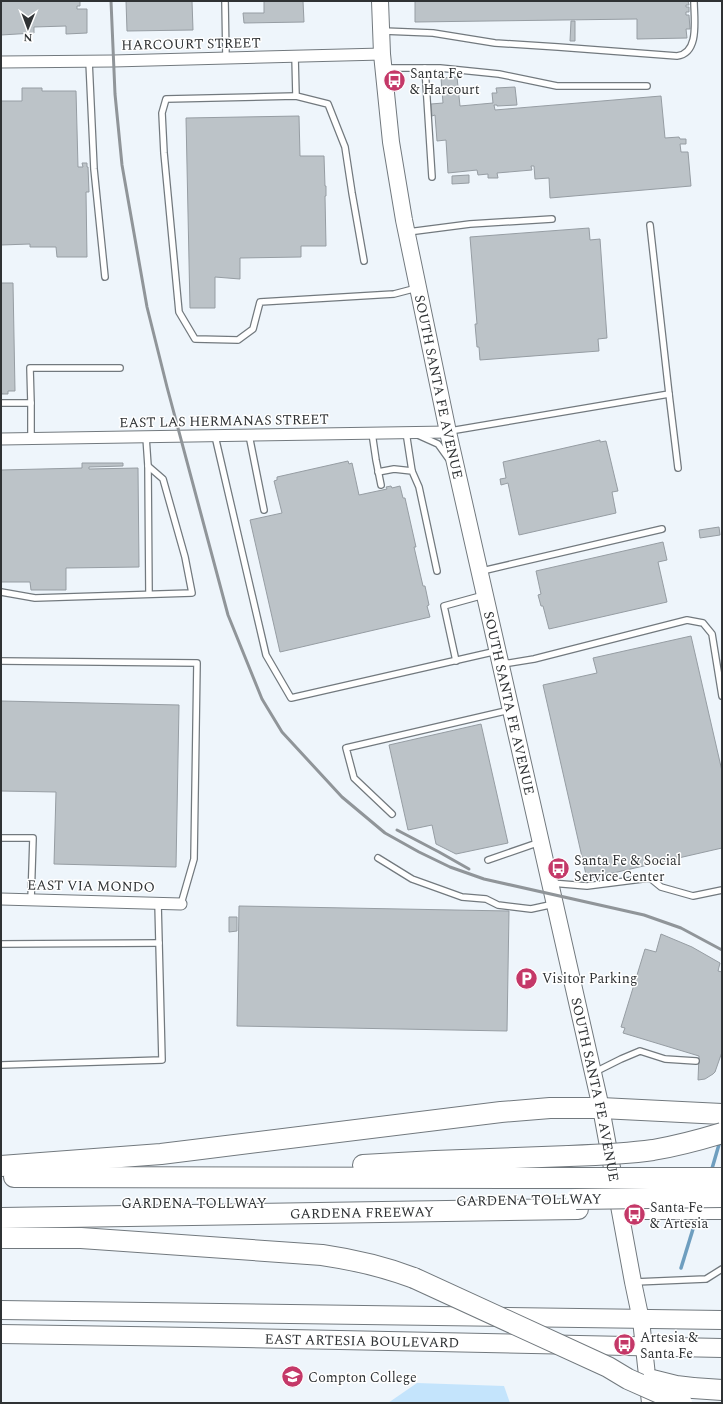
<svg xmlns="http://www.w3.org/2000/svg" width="723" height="1404" font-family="Spectral,serif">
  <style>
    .green { fill: #c4e4fc }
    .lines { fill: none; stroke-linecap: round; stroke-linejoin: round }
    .stream { stroke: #6e9ebf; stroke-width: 3.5 }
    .building { fill: #bcc3c8; stroke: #969da3 }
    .service-casing { stroke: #72797e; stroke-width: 8 }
    .minor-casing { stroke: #72797e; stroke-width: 13 }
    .secondary-casing { stroke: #72797e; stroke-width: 18 }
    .primary-casing { stroke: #72797e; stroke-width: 20 }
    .motorway-casing { stroke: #72797e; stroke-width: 22 }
    .service { stroke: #fff; stroke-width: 5.5 }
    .minor { stroke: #fff; stroke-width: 11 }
    .secondary { stroke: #fff; stroke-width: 16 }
    .primary { stroke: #fff; stroke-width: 18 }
    .motorway { stroke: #fff; stroke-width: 20 }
    .rail { stroke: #909599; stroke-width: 3 }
    .motorway-bridge-casing { stroke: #72797e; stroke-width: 22; stroke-linecap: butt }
    .motorway-bridge { stroke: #fff; stroke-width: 20 }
    .labels { text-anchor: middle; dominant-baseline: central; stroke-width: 3; stroke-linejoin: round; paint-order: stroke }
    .street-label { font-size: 14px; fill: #2f3234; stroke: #fff }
    .poi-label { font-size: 14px; fill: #2f3234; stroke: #fff; text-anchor: start }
  </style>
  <rect width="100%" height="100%" fill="#eef5fb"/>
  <path class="green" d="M417,1383L504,1386L510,1403H388Z"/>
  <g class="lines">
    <g class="stream">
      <path d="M711,1172L720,1141"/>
      <path d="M681,1268L697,1216"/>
    </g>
  </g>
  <g class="building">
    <path d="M1,1H80V6H77V9H87V33L66,34V26L34,27V33L1,35Z"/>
    <path d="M126,1H192L193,30L127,31Z"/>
    <path d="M264,1H303L304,22L244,23L243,13H264Z"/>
    <path d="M415,1H688L689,5H686V7H689V12H686V15H689L690,29H686L687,38L637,39V19L415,22Z"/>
    <path d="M571,21H575V41H570Z"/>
    <path d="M457,77L460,106L493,103L492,93H497L496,88L515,87L517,105L497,106V105H494L495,110L661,96L665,138L679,137L680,139H686V144H680L681,152H688L691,186L550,198L549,178L535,179L534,166H531L532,170L497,173L498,178H488V174L478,175L477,170L448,173L446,140L437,141L435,115L432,116L431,104L443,103L441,78Z"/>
    <path d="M22,88H42V91H76L78,167H83L82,163H87V167H88L89,192H86L87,257H57L56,247H30V244L1,245V101H22Z"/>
    <path d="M299,116L300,156H324L325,186H326V196H325L326,246H301V257L240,258V279L215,277V308H190L186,118Z"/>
    <path d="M469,175V183L452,184V176Z"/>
    <path d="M589,228L590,240L600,239L607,338L598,339L599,351L480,360L479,347H477L475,324H477L470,237Z"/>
    <path d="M1,283H13L15,391H8V394H2L1,391Z"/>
    <path d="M600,440V442L606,441L618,491L612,492L616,513L519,535L508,483L501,485L500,479L506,478L503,462Z"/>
    <path d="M348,461L349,464L352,463L359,495L387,489L386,487L391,486L392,488L400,486L403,498H405L416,547H414L423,586H425L429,605L427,606L430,617L280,652L250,520L282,513L274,481L277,480V477Z"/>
    <path d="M82,463H123V466L89,467V469L138,468L139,567L66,568V590H31L30,582H1V470L82,468Z"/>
    <path d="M719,527L720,535L700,538L699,530Z"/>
    <path d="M663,542L667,560L658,562L667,602L549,629L543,606H541L538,595L541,594L536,571Z"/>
    <path d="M691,636L722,771V848L587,879L543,685L597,673L593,658Z"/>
    <path d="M1,701L179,705L176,867L54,864L56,792L1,791Z"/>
    <path d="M481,724L508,843L456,854L436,844L432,825L408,830L389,745Z"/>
    <path d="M239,906L509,911L507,1031L237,1026Z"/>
    <path d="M229,917H237V931L229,932Z"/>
    <path d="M661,934L692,947L720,963L718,971L722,972V1052L715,1072L713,1074L705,1079L698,1080L699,1056L623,1033L625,1028L621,1027L645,949L656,952Z"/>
  </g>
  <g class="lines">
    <defs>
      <g id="service">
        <path d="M225,1L226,58"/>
        <path d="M383,31L433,33L495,43L558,47L677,56C700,53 694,19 694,1"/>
        <path d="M295,56L296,96"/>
        <path d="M89,61L94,169L105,277"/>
        <path d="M386,68H440L499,74L557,86H647"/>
        <path d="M425,68L432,177"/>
        <path d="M408,232L470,224L552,219"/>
        <path d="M364,261L352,193L345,147L328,104L296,96L166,99L162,113L164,153L179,312L195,339L238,340L253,329L260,302L394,294L417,288"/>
        <path d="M669,394L678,468"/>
        <path d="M1,403H31V439"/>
        <path d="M31,403L30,368H120"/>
        <path d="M450,431L669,394L650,225"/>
        <path d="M406,432L412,471"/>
        <path d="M372,433L376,460L381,485"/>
        <path d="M249,435L264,510"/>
        <path d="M418,435L438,444L448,458"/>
        <path d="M215,436L266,655L291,698L497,651"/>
        <path d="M148,466L149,594"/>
        <path d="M378,472L394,469L412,471L419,487L437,571"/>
        <path d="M482,571L662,529"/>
        <path d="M1,592L35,598L192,593L185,557L163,479L148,466L146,437"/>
        <path d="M1,661L197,663L194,859L181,904"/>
        <path d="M456,661L444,606L484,595"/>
        <path d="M503,664L534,659L687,620L703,623L712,634L722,696"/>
        <path d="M392,814L354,778L346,748L510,710"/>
        <path d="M1,838H33L31,900"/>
        <path d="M378,858L412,879L462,897L486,899L498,905L531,909L554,904"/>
        <path d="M488,860L540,842"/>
        <path d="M551,883L587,886L650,878L661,887L693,896L722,890"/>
        <path d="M1,944L159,943"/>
        <path d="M1,1065L162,1060L158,903"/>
        <path d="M595,1072L621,1059L640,1051L665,1059L696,1061"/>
        <path d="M635,1282L706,1279L722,1269"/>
      </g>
      <g id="minor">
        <path d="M1,62L113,61L382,54"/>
        <path d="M1,439L448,432"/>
        <path d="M1,899L181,904"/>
      </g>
      <g id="secondary">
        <path id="s1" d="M380,1L382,54L391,142L404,220L448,432L601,1108L633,1282L641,1320L650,1403"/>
      </g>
      <g id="primary">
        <path d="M1,1310L722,1320"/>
        <path id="s2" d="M1,1334L194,1337L722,1348"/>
      </g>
      <g id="motorway">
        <path d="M363,1165L435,1161L569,1156"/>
        <path d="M1,1166L161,1154L501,1112L550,1108H601L722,1114"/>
        <path d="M14,1177L574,1178"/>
        <path d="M634,1209H722"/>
        <path id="s3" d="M1,1218L578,1209"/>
        <path d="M1,1238H81L322,1255C356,1260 382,1266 414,1278"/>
        <path d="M693,1388L722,1390"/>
      </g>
    </defs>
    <use href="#service" class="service-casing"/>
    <use href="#minor" class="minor-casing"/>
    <use href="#secondary" class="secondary-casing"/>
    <use href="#primary" class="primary-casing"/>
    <use href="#motorway" class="motorway-casing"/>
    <use href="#service" class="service"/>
    <use href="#minor" class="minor"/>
    <use href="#secondary" class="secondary"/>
    <use href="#primary" class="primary"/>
    <use href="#motorway" class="motorway"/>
    <g class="rail">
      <path d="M111,1L115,94L122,165L147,307L167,387L228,615L262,699L282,732L342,797L385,833L419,852L450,867L484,879L644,915L681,928L722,950"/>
      <path d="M397,830L439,852L469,869"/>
    </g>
    <defs>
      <g id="motorway-bridge">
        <path d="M569,1156C597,1155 625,1154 653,1150C676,1146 699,1140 722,1133"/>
        <path d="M574,1178H722"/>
        <path d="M576,1199L722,1197"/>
        <path d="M414,1278L608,1367L628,1379L682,1403"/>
        <path d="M652,1380L676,1386L693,1388"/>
      </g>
    </defs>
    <use href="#motorway-bridge" class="motorway-bridge-casing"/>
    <use href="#motorway-bridge" class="motorway-bridge"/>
  </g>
  <defs>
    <symbol id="bus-disc" viewBox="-11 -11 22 22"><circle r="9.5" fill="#c43868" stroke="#fff"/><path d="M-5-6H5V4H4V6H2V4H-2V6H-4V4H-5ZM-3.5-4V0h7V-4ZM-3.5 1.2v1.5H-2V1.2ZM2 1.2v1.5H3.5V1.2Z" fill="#fff"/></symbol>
    <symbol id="parking-disc" viewBox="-11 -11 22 22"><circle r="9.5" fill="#c43868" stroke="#fff"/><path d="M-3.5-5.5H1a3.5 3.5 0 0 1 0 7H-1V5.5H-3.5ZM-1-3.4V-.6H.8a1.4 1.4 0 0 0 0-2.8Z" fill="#fff"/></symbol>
    <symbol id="university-disc" viewBox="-11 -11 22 22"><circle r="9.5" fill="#c43868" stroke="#fff"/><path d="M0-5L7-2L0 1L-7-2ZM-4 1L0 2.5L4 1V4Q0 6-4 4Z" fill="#fff"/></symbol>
  </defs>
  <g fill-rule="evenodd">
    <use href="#bus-disc" x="382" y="68" width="25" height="25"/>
    <use href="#bus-disc" x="546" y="856" width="25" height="25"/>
    <use href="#parking-disc" x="514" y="966" width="25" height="25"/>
    <use href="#bus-disc" x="622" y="1202" width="25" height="25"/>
    <use href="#bus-disc" x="612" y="1332" width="25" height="25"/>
    <use href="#university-disc" x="280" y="1364" width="25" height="25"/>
  </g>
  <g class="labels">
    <g class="street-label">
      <text transform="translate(191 44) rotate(-1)">HARCOURT STREET</text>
      <text stroke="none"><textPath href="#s1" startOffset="391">SOUTH SANTA FE AVENUE</textPath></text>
      <text transform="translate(224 421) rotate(-1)">EAST LAS HERMANAS STREET</text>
      <text stroke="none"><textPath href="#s1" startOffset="715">SOUTH SANTA FE AVENUE</textPath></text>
      <text transform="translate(91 886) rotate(1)">EAST VIA MONDO</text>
      <text stroke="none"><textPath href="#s1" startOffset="1111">SOUTH SANTA FE AVENUE</textPath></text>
      <text transform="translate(529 1200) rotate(-1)">GARDENA TOLLWAY</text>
      <text x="194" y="1203">GARDENA TOLLWAY</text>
      <text stroke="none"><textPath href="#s3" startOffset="361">GARDENA FREEWAY</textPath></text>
      <text stroke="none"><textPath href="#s2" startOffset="361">EAST ARTESIA BOULEVARD</textPath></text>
    </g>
    <g class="poi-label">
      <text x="410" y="73">Santa Fe<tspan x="410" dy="16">&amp; Harcourt</tspan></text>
      <text x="574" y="860">Santa Fe &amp; Social<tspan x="574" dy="16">Service Center</tspan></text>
      <text x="542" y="978">Visitor Parking</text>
      <text x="650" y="1207">Santa Fe<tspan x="650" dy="16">&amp; Artesia</tspan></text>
      <text x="640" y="1337">Artesia &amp;<tspan x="640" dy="16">Santa Fe</tspan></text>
      <text x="308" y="1377">Compton College</text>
    </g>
  </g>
  <rect width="723" height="1404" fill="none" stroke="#2f3234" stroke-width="4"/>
  <g transform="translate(28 28) rotate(181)" stroke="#ffffff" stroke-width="3" paint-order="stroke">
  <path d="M0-3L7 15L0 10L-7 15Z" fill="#2f3234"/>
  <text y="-6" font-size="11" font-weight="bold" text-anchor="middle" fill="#2f3234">N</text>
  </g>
</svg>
